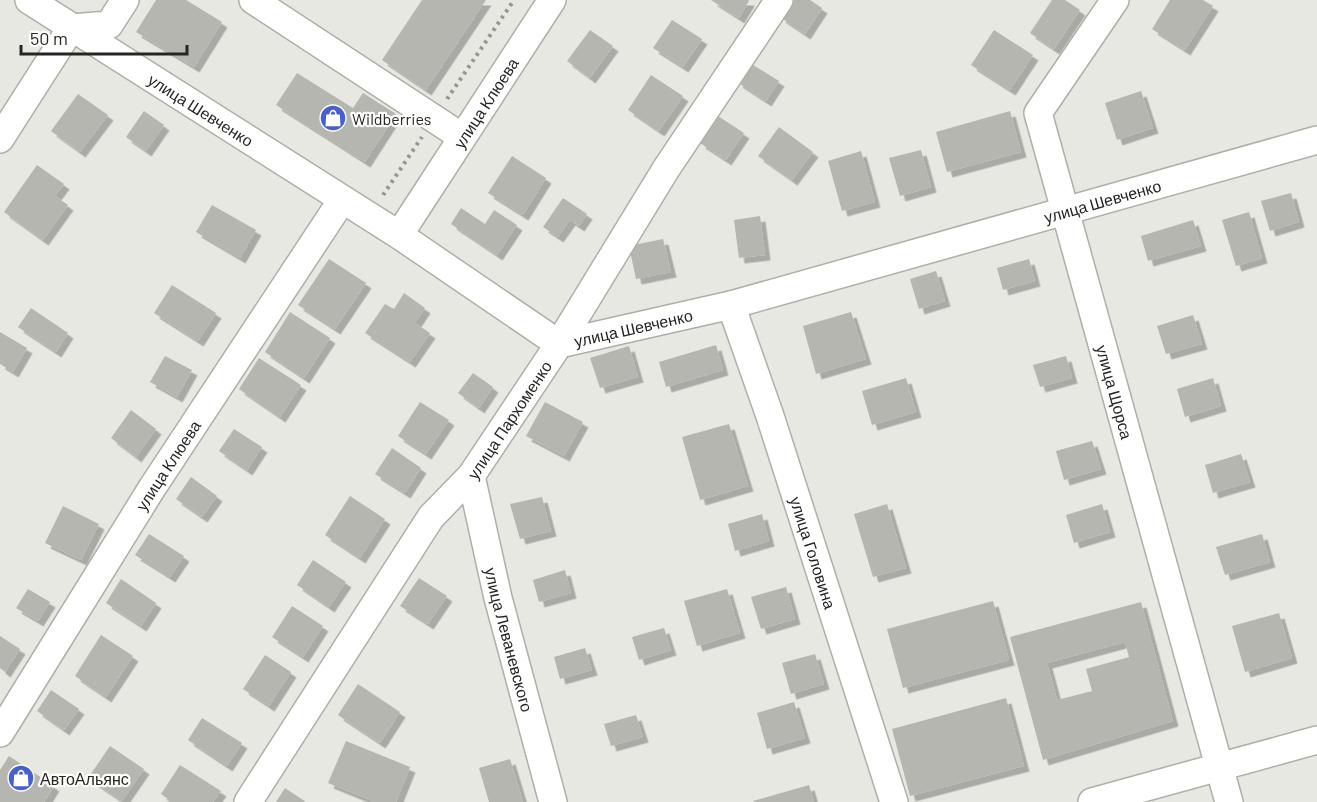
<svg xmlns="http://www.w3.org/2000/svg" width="1317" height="802" font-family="Barlow,sans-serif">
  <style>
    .building { fill: #b5b6af; fill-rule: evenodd; filter: url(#shadow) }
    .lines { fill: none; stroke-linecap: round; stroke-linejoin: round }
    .minor-casing { stroke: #afafa9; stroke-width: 30 }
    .path { stroke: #959691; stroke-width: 4; stroke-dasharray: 3 4.5; stroke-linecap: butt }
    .minor { stroke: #fff; stroke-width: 27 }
    .labels { text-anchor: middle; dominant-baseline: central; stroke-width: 4.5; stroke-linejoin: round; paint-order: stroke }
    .street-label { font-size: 16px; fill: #252523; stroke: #fffffe }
    .poi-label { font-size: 16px; fill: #252523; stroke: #fffffe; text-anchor: start }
  </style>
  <defs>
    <filter id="shadow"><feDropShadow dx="5.5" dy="5.5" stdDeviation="0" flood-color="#0004"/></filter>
  </defs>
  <rect width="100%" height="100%" fill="#e7e8e1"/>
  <g class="building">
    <path d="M156,0H186L222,22L194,67L136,32Z"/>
    <path d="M422,0H486L426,90L382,60Z"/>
    <path d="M711,0H748L749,1L739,18Z"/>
    <path d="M792,0H810L822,8L805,34L780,17Z"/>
    <path d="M1052,0H1065L1080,10L1054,49L1030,33Z"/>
    <path d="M1170,0H1203L1213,6L1185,50L1152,29Z"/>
    <path d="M672,20L702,39L683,67L653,48Z"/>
    <path d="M590,30L613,46L590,78L567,61Z"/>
    <path d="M994,30L1033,55L1010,90L971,65Z"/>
    <path d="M750,63L779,81L766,101L737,82Z"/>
    <path d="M297,73L353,108L363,93L396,114L365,162L276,105Z"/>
    <path d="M651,75L683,96L659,131L628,110Z"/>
    <path d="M1141,91L1153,128L1117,140L1105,103Z"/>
    <path d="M78,94L108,115L80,152L51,131Z"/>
    <path d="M144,111L164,125L146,151L126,137Z"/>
    <path d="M1010,111L1021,152L947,172L936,132Z"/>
    <path d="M718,116L744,133L726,160L700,143Z"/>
    <path d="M779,127L813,152L792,180L758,156Z"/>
    <path d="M921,150L931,187L900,196L889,158Z"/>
    <path d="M861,151L875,202L842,211L828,161Z"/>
    <path d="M512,156L546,178L523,215L488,193Z"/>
    <path d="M37,165L64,184L55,196L68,205L43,240L4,212Z"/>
    <path d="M1291,193L1299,222L1270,231L1261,201Z"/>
    <path d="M563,198L587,214L579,226L570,220L558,237L543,227Z"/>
    <path d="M212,205L256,230L240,258L196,232Z"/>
    <path d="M461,208L485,224L494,210L517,225L497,255L451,224Z"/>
    <path d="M1249,212L1262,258L1236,266L1222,220Z"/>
    <path d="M760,216L765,255L739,258L734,220Z"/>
    <path d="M1193,220L1201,246L1148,261L1141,236Z"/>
    <path d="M663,239L671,272L636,279L629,246Z"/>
    <path d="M329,259L366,283L335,329L298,305Z"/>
    <path d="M1029,259L1035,281L1003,290L997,268Z"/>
    <path d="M936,271L945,301L919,309L910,279Z"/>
    <path d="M172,285L216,313L198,341L154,313Z"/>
    <path d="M404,293L425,308L415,323L430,333L410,362L365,333L385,304L394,309Z"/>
    <path d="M31,308L68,333L56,352L18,327Z"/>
    <path d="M290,312L330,338L304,378L265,352Z"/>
    <path d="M851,312L866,359L816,374L803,326Z"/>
    <path d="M1193,315L1202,344L1166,354L1157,326Z"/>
    <path d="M0,332L27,348L13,372L0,364Z"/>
    <path d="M716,345L723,370L666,387L659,362Z"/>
    <path d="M629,346L638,377L600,388L590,358Z"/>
    <path d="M165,356L192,370L177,397L150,382Z"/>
    <path d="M1066,356L1072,378L1040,387L1033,365Z"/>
    <path d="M259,358L301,385L280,417L239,389Z"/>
    <path d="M473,373L493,387L479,408L458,393Z"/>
    <path d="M906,378L916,412L872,425L862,391Z"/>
    <path d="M1213,378L1221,406L1185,417L1177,389Z"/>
    <path d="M420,402L449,420L426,454L398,436Z"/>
    <path d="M545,402L583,422L564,456L526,436Z"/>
    <path d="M131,410L156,429L136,457L111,438Z"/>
    <path d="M729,424L748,486L700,500L682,437Z"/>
    <path d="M234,429L262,447L247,470L219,451Z"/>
    <path d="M1092,441L1101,469L1064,480L1056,451Z"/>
    <path d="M392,448L421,468L405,493L375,474Z"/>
    <path d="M1241,454L1250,482L1213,493L1205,465Z"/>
    <path d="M191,477L217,496L202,517L176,499Z"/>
    <path d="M350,496L385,519L360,558L325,535Z"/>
    <path d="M542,497L551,531L520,539L510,504Z"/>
    <path d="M887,504L906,568L873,577L854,514Z"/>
    <path d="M1102,504L1110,532L1074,543L1066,515Z"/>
    <path d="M63,506L99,524L81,560L45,543Z"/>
    <path d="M762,514L769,541L735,551L728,524Z"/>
    <path d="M149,534L184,556L170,577L135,555Z"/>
    <path d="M1262,534L1270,562L1225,575L1216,547Z"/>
    <path d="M313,560L346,582L329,607L297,585Z"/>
    <path d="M565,570L571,593L539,602L533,580Z"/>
    <path d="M419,578L447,596L428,624L400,606Z"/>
    <path d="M121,579L156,603L141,626L106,603Z"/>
    <path d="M786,587L795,619L761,629L751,597Z"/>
    <path d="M28,589L50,602L38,621L16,608Z"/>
    <path d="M727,589L740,633L697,646L684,601Z"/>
    <path d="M993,601L1009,660L903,688L887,629Z"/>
    <path d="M1141,602L1173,721L1043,760L1010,637ZM1125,642L1129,657L1086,669L1092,691L1057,700L1047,663Z"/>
    <path d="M292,606L323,626L303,657L272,637Z"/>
    <path d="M1279,613L1292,658L1245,672L1232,626Z"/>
    <path d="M664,628L671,650L639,660L632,637Z"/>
    <path d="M101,635L133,656L106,697L75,676Z"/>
    <path d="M0,636L20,649L5,672L0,668Z"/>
    <path d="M585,648L592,670L560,679L554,657Z"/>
    <path d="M815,654L824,684L791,694L782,663Z"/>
    <path d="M265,655L291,672L269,706L243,689Z"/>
    <path d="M358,684L400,712L380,743L338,715Z"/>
    <path d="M51,690L79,709L64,730L37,711Z"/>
    <path d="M1006,698L1024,766L910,796L892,729Z"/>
    <path d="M794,702L805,738L767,749L757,713Z"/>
    <path d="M636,715L643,737L611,746L604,724Z"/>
    <path d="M202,718L242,743L227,766L188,740Z"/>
    <path d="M346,741L410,767L396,802H375L328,783Z"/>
    <path d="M110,746L144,769L122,801L88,778Z"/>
    <path d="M9,756L54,786L44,802H0V770Z"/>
    <path d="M510,759L523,802H489L479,768Z"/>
    <path d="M180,765L221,791L213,802H172L161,794Z"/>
    <path d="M809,785L814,802H754L753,801Z"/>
    <path d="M285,788L306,802H276Z"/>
  </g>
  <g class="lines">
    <defs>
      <g id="minor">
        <path id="s1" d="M29,0L399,235L559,344L731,305L1317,140"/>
        <path d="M253,0L462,137"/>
        <path id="s2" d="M1115,0L1038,113L1229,802"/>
        <path d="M0,139L71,28L109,25L125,0"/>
        <path id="s3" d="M399,235L552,0"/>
        <path id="s4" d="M731,305L770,416L894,802"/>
        <path id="s5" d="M471,476L498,598L553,802"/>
        <path id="s6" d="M0,733L152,488L342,200"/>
        <path id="s7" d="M248,802L431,517L471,476L559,344L666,169L779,0"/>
        <path d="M1092,802L1317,740"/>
      </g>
    </defs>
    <use href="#minor" class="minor-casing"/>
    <g class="path">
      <path d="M447,99L514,0"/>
      <path d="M383,195L422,137"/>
    </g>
    <use href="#minor" class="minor"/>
  </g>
  <defs>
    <symbol id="shop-disc" viewBox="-11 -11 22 22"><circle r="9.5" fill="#465fd2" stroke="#fffffe"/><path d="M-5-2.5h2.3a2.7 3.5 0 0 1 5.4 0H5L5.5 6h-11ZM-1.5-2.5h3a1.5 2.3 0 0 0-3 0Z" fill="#fff"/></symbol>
  </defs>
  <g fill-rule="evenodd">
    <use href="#shop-disc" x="318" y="103" width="30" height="30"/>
    <use href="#shop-disc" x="6" y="763" width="30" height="30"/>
  </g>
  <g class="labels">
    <g class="street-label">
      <text stroke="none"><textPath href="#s3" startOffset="158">улица Клюева</textPath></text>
      <text stroke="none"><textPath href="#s1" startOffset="204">улица Шевченко</textPath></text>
      <text stroke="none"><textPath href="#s1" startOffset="1194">улица Шевченко</textPath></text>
      <text stroke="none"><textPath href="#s1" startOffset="708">улица Шевченко</textPath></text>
      <text stroke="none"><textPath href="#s2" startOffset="426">улица Щорса</textPath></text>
      <text stroke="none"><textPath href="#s7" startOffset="464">улица Пархоменко</textPath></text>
      <text stroke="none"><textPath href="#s6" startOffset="316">улица Клюева</textPath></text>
      <text stroke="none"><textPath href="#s4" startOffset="261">улица Головина</textPath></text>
      <text stroke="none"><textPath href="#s5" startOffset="168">улица Леваневского</textPath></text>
    </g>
    <g class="poi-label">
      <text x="352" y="118">Wildberries</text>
      <text x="40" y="778">АвтоАльянс</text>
    </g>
  </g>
  <path d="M21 45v9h166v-9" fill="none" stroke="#252523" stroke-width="3"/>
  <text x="30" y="45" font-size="18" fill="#252523" stroke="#fffffe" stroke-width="4.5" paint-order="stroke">50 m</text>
</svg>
